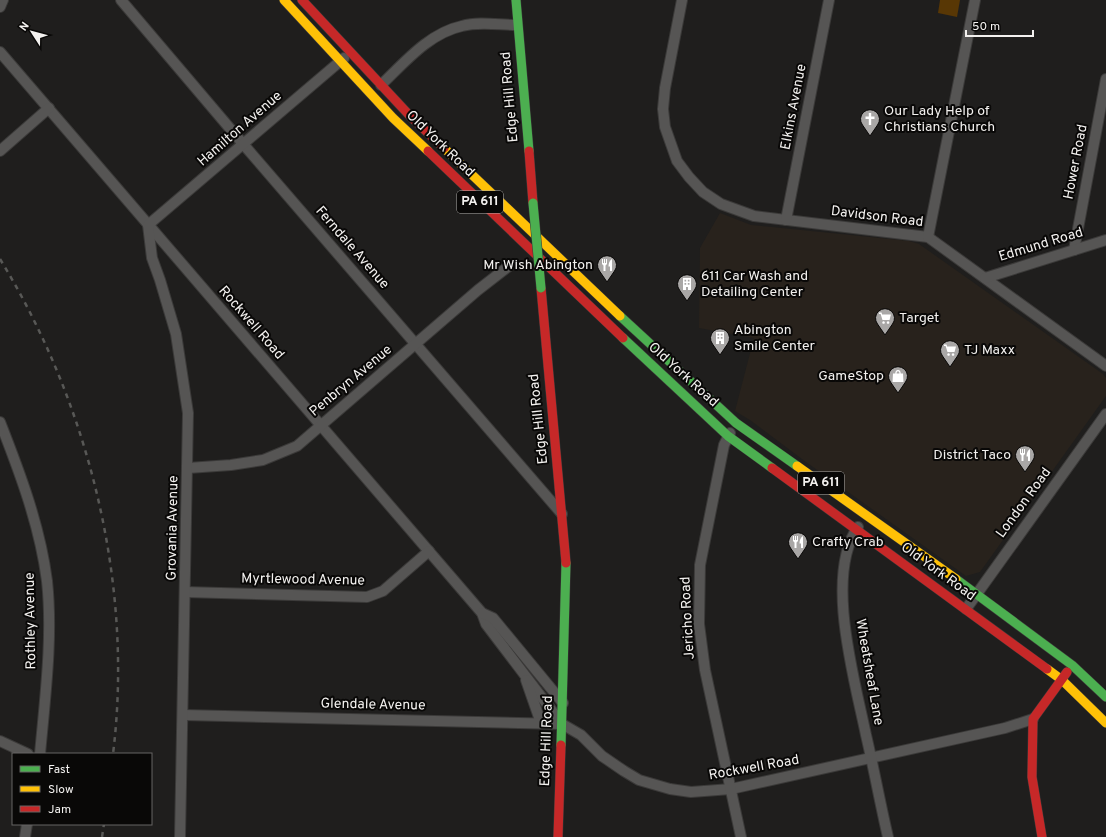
<svg xmlns="http://www.w3.org/2000/svg" width="1106" height="837" font-family="Overpass,sans-serif">
  <style>
    .built { fill: #28221c }
    .green { fill: #583705 }
    .lines { fill: none; stroke-linecap: round; stroke-linejoin: round }
    .street-casing { stroke: #3b3a39; stroke-width: 12 }
    .fast-casing { stroke: #3b3a39; stroke-width: 10 }
    .slow-casing { stroke: #3b3a39; stroke-width: 10 }
    .jam-casing { stroke: #3b3a39; stroke-width: 10 }
    .street { stroke: #565554; stroke-width: 10 }
    .fast { stroke: #4caf50; stroke-width: 9 }
    .slow { stroke: #ffc107; stroke-width: 9 }
    .jam { stroke: #c62828; stroke-width: 9 }
    .rail { stroke: #585856; stroke-width: 2.5; stroke-dasharray: 5 5; stroke-linecap: butt }
    .fast-bridge-casing { stroke: #3b3a39; stroke-width: 10; stroke-linecap: butt }
    .fast-bridge { stroke: #4caf50; stroke-width: 9 }
    .labels { text-anchor: middle; dominant-baseline: central; stroke-width: 4; stroke-linejoin: round; paint-order: stroke }
    .shield { fill: #090807; stroke: #adaba9; stroke-width: 1 }
    .shield-label { font-size: 13px; font-weight: bold; fill: #f3f1ef }
    .street-label { font-size: 14px; fill: #f3f1ef; stroke: #090807 }
    .poi-label { font-size: 14px; fill: #f3f1ef; stroke: #090807; text-anchor: start }
  </style>
  <rect width="100%" height="100%" fill="#1f1e1d"/>
  <path class="built" d="M720,213L751,225L909,241L919,244L1103,374L1106,378V396L980,572L966,576L806,462L750,420L735,411L754,338L699,328L700,248Z"/>
  <path class="green" d="M940,0H960L957,17L938,13Z"/>
  <g class="lines">
    <defs>
      <g id="street">
        <path d="M121,0L244,145L562,514"/>
        <path d="M682,0L665,88L663,109L665,127L677,161L689,177L703,192L721,204L754,216L928,237L1106,366"/>
        <path d="M0,7L3,0"/>
        <path d="M0,52L482,613L486,624L562,724L581,735L602,756L624,771L639,780L670,789L691,792L731,789L1005,728L1033,719"/>
        <path d="M381,85C404,63 429,33 462,26C479,21 499,25 517,25"/>
        <path d="M0,151L49,108"/>
        <path d="M786,220L829,0"/>
        <path d="M928,237L975,0"/>
        <path d="M1074,250L1106,79"/>
        <path d="M985,278L1106,240"/>
        <path d="M0,422C20,473 40,526 47,581C53,637 45,698 40,754"/>
        <path d="M730,433L724,445L700,565L699,624L705,670L741,837"/>
        <path d="M188,468L231,465L263,460L297,446L478,290L509,266"/>
        <path d="M858,527C824,575 855,681 866,735C874,769 880,803 888,837"/>
        <path d="M185,592L367,597L383,591L429,551"/>
        <path d="M966,609L1106,414"/>
        <path d="M482,613L493,618L563,703"/>
        <path d="M526,680L541,723"/>
        <path d="M183,715L562,724"/>
        <path d="M0,741L28,754"/>
        <path d="M25,837L27,824"/>
        <path d="M180,837L188,413L176,334L160,280L152,258L148,225L344,58"/>
      </g>
      <g id="fast">
        <path d="M516,0L529,151"/>
        <path d="M620,316L736,423L797,466"/>
        <path d="M623,338L728,436L772,468"/>
        <path d="M956,579L1072,665L1106,697"/>
        <path d="M561,745L566,563"/>
      </g>
      <g id="slow">
        <path d="M284,0L393,118L428,151"/>
        <path d="M444,148L620,316"/>
        <path d="M797,466L956,579"/>
        <path d="M1047,669L1062,680L1106,723"/>
      </g>
      <g id="jam">
        <path d="M302,0L411,117L444,148"/>
        <path d="M428,151L623,338"/>
        <path d="M529,151L533,203"/>
        <path d="M541,288L566,563"/>
        <path d="M772,468L1047,669"/>
        <path d="M558,837L561,745"/>
        <path d="M1042,837L1032,777L1033,719L1067,672"/>
      </g>
    </defs>
    <use href="#street" class="street-casing"/>
    <use href="#fast" class="fast-casing"/>
    <use href="#slow" class="slow-casing"/>
    <use href="#jam" class="jam-casing"/>
    <use href="#street" class="street"/>
    <use href="#fast" class="fast"/>
    <use href="#slow" class="slow"/>
    <use href="#jam" class="jam"/>
    <g class="rail">
      <path d="M0,259C89,404 134,585 113,754"/>
      <path d="M102,837L104,824"/>
    </g>
    <defs>
      <path id="fast-bridge" d="M533,203L541,288"/>
    </defs>
    <use href="#fast-bridge" class="fast-bridge-casing"/>
    <use href="#fast-bridge" class="fast-bridge"/>
  </g>
  <defs>
    <symbol id="church-pin" viewBox="-11 -11 22 30"><path d="M0 17L-7.5 6A9.5 9.5 0 1 1 7.5 6Z" fill="#a9a7a6" stroke="#090807"/><path d="M-1.2-6h2.4v3.5h3.3v2.4h-3.3V6h-2.4V-.1h-3.3v-2.4h3.3Z" fill="#fff"/></symbol>
    <symbol id="restaurant-pin" viewBox="-11 -11 22 30"><path d="M0 17L-7.5 6A9.5 9.5 0 1 1 7.5 6Z" fill="#a9a7a6" stroke="#090807"/><path d="M-5-6h1v4h1v-4h1v4h1v-4h1v5L-1.5 .5V6h-2V.5L-5-1ZM5-6V6H3V1.5H1.5Q1.5-4 5-6Z" fill="#fff"/></symbol>
    <symbol id="building-pin" viewBox="-11 -11 22 30"><path d="M0 17L-7.5 6A9.5 9.5 0 1 1 7.5 6Z" fill="#a9a7a6" stroke="#090807"/><path d="M-4-6H4V6H1V3H-1V6H-4ZM-2.5-4.3h1.7v1.8h-1.7ZM.8-4.3h1.7v1.8H.8ZM-2.5-1h1.7V.8h-1.7ZM.8-1h1.7V.8H.8Z" fill="#fff"/></symbol>
    <symbol id="supermarket-pin" viewBox="-11 -11 22 30"><path d="M0 17L-7.5 6A9.5 9.5 0 1 1 7.5 6Z" fill="#a9a7a6" stroke="#090807"/><path d="M-6-5.5h2.5l.6 2H6L4.5 2H-2.5L-4.4-4H-6ZM-1.5 3.2a1.3 1.3 0 1 0 .1 0ZM3 3.2a1.3 1.3 0 1 0 .1 0Z" fill="#fff"/></symbol>
    <symbol id="shop-pin" viewBox="-11 -11 22 30"><path d="M0 17L-7.5 6A9.5 9.5 0 1 1 7.5 6Z" fill="#a9a7a6" stroke="#090807"/><path d="M-5-2.5h2.3a2.7 3.5 0 0 1 5.4 0H5L5.5 6h-11ZM-1.5-2.5h3a1.5 2.3 0 0 0-3 0Z" fill="#fff"/></symbol>
  </defs>
  <g fill-rule="evenodd">
    <use href="#church-pin" x="859" y="108" width="22" height="30"/>
    <use href="#restaurant-pin" x="596" y="254" width="22" height="30"/>
    <use href="#building-pin" x="676" y="273" width="22" height="30"/>
    <use href="#supermarket-pin" x="874" y="307" width="22" height="30"/>
    <use href="#building-pin" x="709" y="327" width="22" height="30"/>
    <use href="#supermarket-pin" x="939" y="339" width="22" height="30"/>
    <use href="#shop-pin" x="887" y="365" width="22" height="30"/>
    <use href="#restaurant-pin" x="1014" y="444" width="22" height="30"/>
    <use href="#restaurant-pin" x="787" y="531" width="22" height="30"/>
  </g>
  <g class="labels">
    <g class="shield">
      <rect x="457" y="191" width="46" height="22" rx="3"/>
      <rect x="798" y="472" width="46" height="22" rx="3"/>
    </g>
    <g class="shield-label">
      <text x="480" y="202">PA 611</text>
      <text x="821" y="483">PA 611</text>
    </g>
    <g class="street-label">
      <text transform="translate(510 97) rotate(-95)">Edge Hill Road</text>
      <text transform="translate(794 107) rotate(-79)">Elkins Avenue</text>
      <text transform="translate(240 129) rotate(-41)">Hamilton Avenue</text>
      <text transform="translate(440 144) rotate(44)">Old York Road</text>
      <text transform="translate(1076 162) rotate(-79)">Hower Road</text>
      <text transform="translate(877 217) rotate(7)">Davidson Road</text>
      <text transform="translate(1041 245) rotate(-17)">Edmund Road</text>
      <text transform="translate(352 248) rotate(49)">Ferndale Avenue</text>
      <text transform="translate(251 323) rotate(49)">Rockwell Road</text>
      <text transform="translate(683 375) rotate(42)">Old York Road</text>
      <text transform="translate(351 381) rotate(-40)">Penbryn Avenue</text>
      <text transform="translate(539 419) rotate(-96)">Edge Hill Road</text>
      <text transform="translate(1024 503) rotate(-54)">London Road</text>
      <text transform="translate(173 528) rotate(-89)">Grovania Avenue</text>
      <text transform="translate(938 572) rotate(36)">Old York Road</text>
      <text transform="translate(303 580) rotate(1)">Myrtlewood Avenue</text>
      <text transform="translate(688 618) rotate(-93)">Jericho Road</text>
      <text transform="translate(31 621) rotate(-91)">Rothley Avenue</text>
      <text transform="translate(869 672) rotate(80)">Wheatsheaf Lane</text>
      <text transform="translate(373 705) rotate(1)">Glendale Avenue</text>
      <text transform="translate(547 741) rotate(-88)">Edge Hill Road</text>
      <text transform="translate(754 768) rotate(-10)">Rockwell Road</text>
    </g>
    <g class="poi-label">
      <text x="884" y="111">Our Lady Help of<tspan x="884" dy="16">Christians Church</tspan></text>
      <text x="593" y="265" text-anchor="end">Mr Wish Abington</text>
      <text x="701" y="276">611 Car Wash and<tspan x="701" dy="16">Detailing Center</tspan></text>
      <text x="899" y="318">Target</text>
      <text x="734" y="330">Abington<tspan x="734" dy="16">Smile Center</tspan></text>
      <text x="964" y="350">TJ Maxx</text>
      <text x="884" y="376" text-anchor="end">GameStop</text>
      <text x="1011" y="455" text-anchor="end">District Taco</text>
      <text x="812" y="542">Crafty Crab</text>
    </g>
  </g>
  <rect x="12" y="753" width="140" height="72" fill="#090807" stroke="#676564"/>
  <rect x="20" y="766" width="20" height="6" fill="#4caf50" stroke="#676564"/>
  <text x="48" y="773" font-size="12" fill="#f3f1ef">Fast</text>
  <rect x="20" y="786" width="20" height="6" fill="#ffc107" stroke="#676564"/>
  <text x="48" y="793" font-size="12" fill="#f3f1ef">Slow</text>
  <rect x="20" y="806" width="20" height="6" fill="#c62828" stroke="#676564"/>
  <text x="48" y="813" font-size="12" fill="#f3f1ef">Jam</text>
  <g transform="translate(32 32) rotate(306)" stroke="#090807" stroke-width="3" paint-order="stroke">
  <path d="M0-3L7 15L0 10L-7 15Z" fill="#f3f1ef"/>
  <text y="-6" font-size="11" font-weight="bold" text-anchor="middle" fill="#f3f1ef">N</text>
  </g>
  <path d="M966 30v6h67v-6" fill="none" stroke="#f3f1ef" stroke-width="2"/>
  <text x="972" y="30" font-size="12" fill="#f3f1ef" stroke="#090807" stroke-width="3" paint-order="stroke">50 m</text>
</svg>
